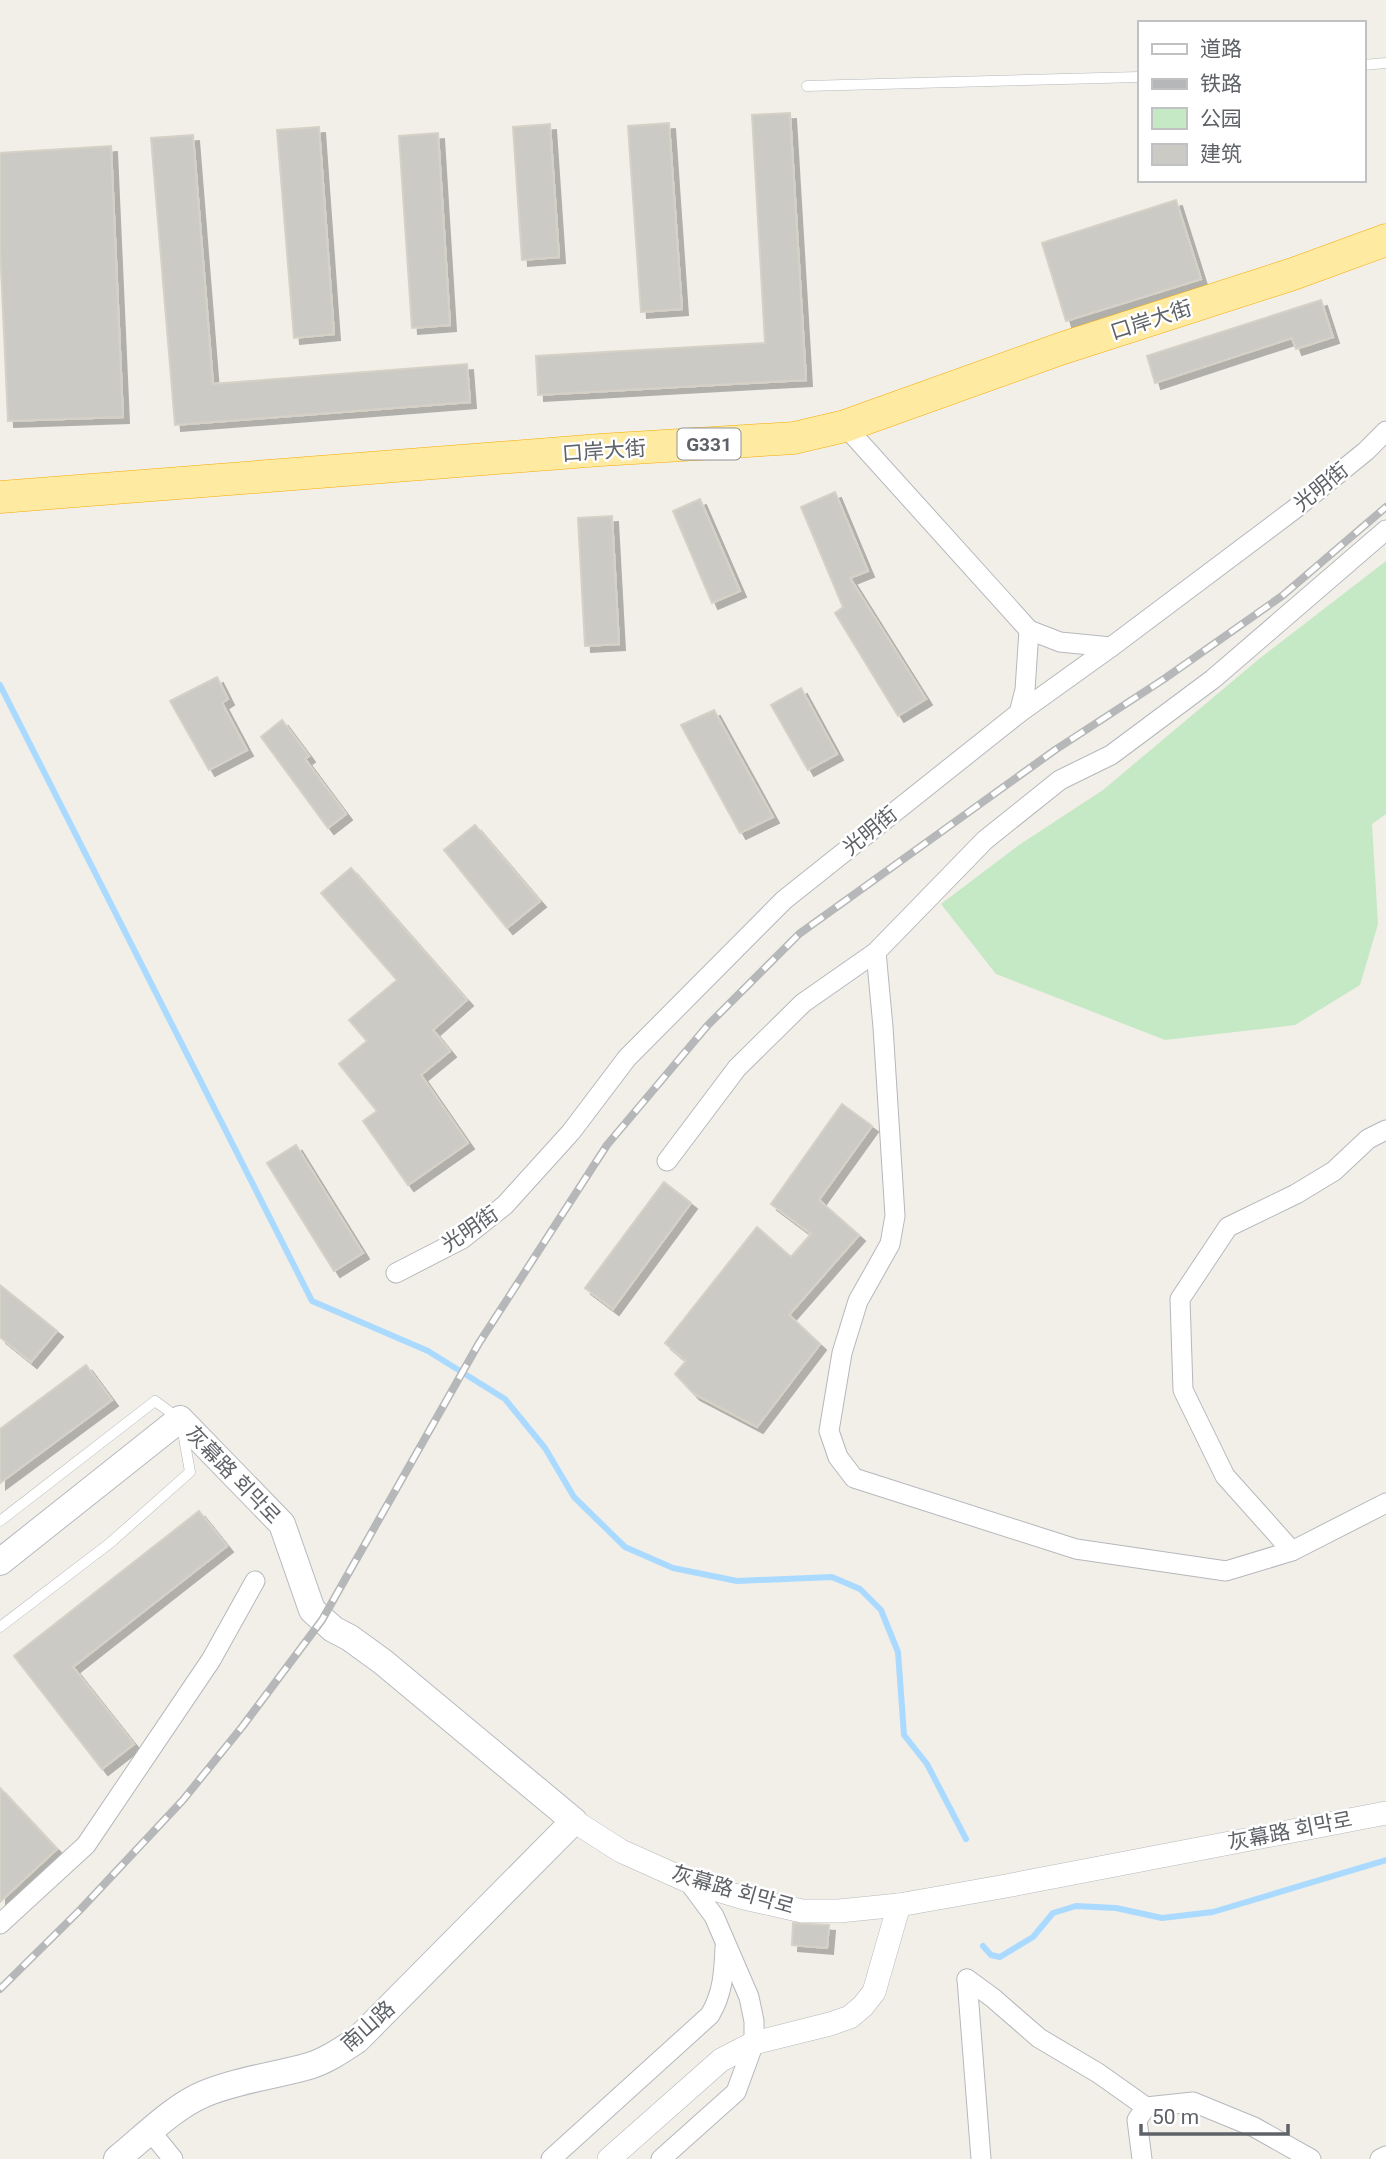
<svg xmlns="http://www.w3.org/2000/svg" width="1386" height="2159" font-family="Roboto,'Noto Sans SC','Noto Sans KR',sans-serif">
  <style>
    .green { fill: #c5e8c5 }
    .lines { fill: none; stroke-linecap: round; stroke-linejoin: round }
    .stream { stroke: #aadaff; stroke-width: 6 }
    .building { fill: #cccac5; stroke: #d6d1c6; stroke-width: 2; filter: url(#shadow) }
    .service-casing { stroke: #b5b8bc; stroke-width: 11 }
    .minor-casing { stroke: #b5b8bc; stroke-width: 21 }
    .tertiary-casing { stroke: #b5b8bc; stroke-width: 24 }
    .secondary-casing { stroke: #b6babf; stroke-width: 28 }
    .trunk-casing { stroke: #f9ab00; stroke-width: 33 }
    .service { stroke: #fff; stroke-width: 10 }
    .minor { stroke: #fff; stroke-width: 19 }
    .tertiary { stroke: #fff; stroke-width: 23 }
    .secondary { stroke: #fff; stroke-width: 26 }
    .trunk { stroke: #feeaa1; stroke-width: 32 }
    .rail-casing { stroke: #b6b7b8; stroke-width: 8 }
    .rail { stroke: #fff; stroke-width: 5; stroke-dasharray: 16; stroke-linecap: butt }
    .labels { text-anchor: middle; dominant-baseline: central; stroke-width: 5; stroke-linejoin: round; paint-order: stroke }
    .shield { fill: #fff; stroke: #8f9295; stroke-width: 2 }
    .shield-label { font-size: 19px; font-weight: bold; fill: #5f6368 }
    .street-label { font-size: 21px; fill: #5f6368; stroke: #fff }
  </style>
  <defs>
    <filter id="shadow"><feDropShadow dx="6" dy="6" stdDeviation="0" flood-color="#0004"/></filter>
  </defs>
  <rect width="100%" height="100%" fill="#f1efe8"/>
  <path class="green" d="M1386,561V814L1372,824L1378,924L1360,985L1295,1025L1165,1040L996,974L941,904L1019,845L1103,790L1259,659Z"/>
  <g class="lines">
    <g class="stream">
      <path d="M0,685L312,1301L428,1351L505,1399L545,1448L574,1497L625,1547L673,1568L737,1581L832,1577L860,1589L881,1610L898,1652L904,1735L927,1764L966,1839"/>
      <path d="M983,1946L991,1955L1000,1957L1033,1937L1053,1913L1076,1906L1116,1908L1162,1918L1213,1912L1386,1860"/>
    </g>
  </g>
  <g class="building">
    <path d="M790,113L806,380L538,395L536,356L765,343L752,115Z"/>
    <path d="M669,123L682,309L641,312L628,126Z"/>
    <path d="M550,124L559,257L522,260L513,127Z"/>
    <path d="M319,127L334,334L294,338L277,130Z"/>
    <path d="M438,133L450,325L412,328L399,136Z"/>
    <path d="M193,135L213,384L467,364L470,402L175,425L151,138Z"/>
    <path d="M111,146L123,417L8,421L0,246V153Z"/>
    <path d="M1176,200L1201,279L1066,321L1042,243Z"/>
    <path d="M1321,300L1333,337L1296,349L1292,338L1155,383L1147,356Z"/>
    <path d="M835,492L868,571L850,578L926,699L898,716L835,613L843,607L801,507Z"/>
    <path d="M700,499L740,591L712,603L673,511Z"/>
    <path d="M612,516L619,644L585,646L578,518Z"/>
    <path d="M217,677L228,699L222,703L247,750L209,770L170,701Z"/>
    <path d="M801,688L837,754L808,770L771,705Z"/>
    <path d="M714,710L773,817L740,833L681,725Z"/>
    <path d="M282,720L309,756L305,759L346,814L328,828L261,737Z"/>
    <path d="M475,825L540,901L507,928L444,850Z"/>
    <path d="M351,868L467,1000L433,1030L450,1051L421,1075L468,1143L408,1185L363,1121L377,1111L339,1064L367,1041L349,1020L397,980L321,893Z"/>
    <path d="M842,1104L872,1126L819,1200L859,1235L789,1315L820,1344L757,1427L694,1394L675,1374L686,1361L665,1343L757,1227L791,1257L811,1234L771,1204Z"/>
    <path d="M296,1145L363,1253L334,1271L267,1163Z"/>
    <path d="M664,1182L691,1203L613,1309L585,1288Z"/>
    <path d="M0,1285L57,1331L31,1362L0,1337Z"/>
    <path d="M86,1365L112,1400L0,1483V1429Z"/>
    <path d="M199,1511L227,1546L73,1667L134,1744L102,1769L14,1656Z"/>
    <path d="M0,1788L57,1849L0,1902Z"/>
    <path d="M793,1923L829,1925L827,1948L792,1945Z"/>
  </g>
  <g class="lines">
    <defs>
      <g id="service">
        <path d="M1363,65L1386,63"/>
        <path d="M807,86L1139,77"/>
        <path d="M0,1521L155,1401L178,1418"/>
        <path d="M0,1627L110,1543L190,1472L183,1432"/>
      </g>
      <g id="minor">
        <path d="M845,426L1029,630L1060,642L1111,647"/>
        <path d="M1019,713L1025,690L1029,630"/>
        <path d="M876,952L883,1027L895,1216L890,1244L858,1301L842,1353L829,1431L838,1457L854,1478L1076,1549L1226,1571L1292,1551L1386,1503"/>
        <path d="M667,1161L737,1068L803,1003L876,952L985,840L1060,780L1111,755L1213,679L1386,530"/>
        <path d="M396,1273L462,1239L505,1205L571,1132L627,1058L784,900L1019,713L1111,647L1296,508L1366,451L1386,431"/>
        <path d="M1292,1551L1225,1476L1183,1390L1180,1299L1228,1227L1296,1194L1334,1171L1368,1139L1386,1130"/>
        <path d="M0,1924L86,1845L211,1660L255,1581"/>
        <path d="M967,1979L993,1998L1039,2038L1098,2073L1146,2107L1193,2102L1254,2127L1311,2159"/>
        <path d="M967,1979L981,2159"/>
        <path d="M151,2132L173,2159"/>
        <path d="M551,2159L710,2015C723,1993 724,1972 725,1947"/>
        <path d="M661,2159L736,2092L754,2043V2021L749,1997L714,1916L688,1881"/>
        <path d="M1142,2159L1137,2120L1146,2107"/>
        <path d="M1380,2159L1386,2156"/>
      </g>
      <g id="tertiary">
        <path d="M574,1821L621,1851L688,1881L744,1898L802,1911H839L899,1905L1006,1886L1386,1813"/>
        <path d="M609,2159L721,2060L754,2043L830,2024L850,2017L863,2006L874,1992L899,1905"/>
      </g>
      <path id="secondary" d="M0,1562L180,1419L282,1524L312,1610L333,1629L350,1638L383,1662L574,1821L357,2040C342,2050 326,2061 309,2066C274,2076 237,2080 204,2094C173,2107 143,2138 117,2159"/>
      <path id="trunk" d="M0,497L600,450L794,438L845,426L1060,349L1293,274L1386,240"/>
    </defs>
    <use href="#service" class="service-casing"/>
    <use href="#minor" class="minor-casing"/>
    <use href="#tertiary" class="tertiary-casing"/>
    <use href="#secondary" class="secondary-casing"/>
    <use href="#trunk" class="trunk-casing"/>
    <use href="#service" class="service"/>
    <use href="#minor" class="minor"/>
    <use href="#tertiary" class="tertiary"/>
    <use href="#secondary" class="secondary"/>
    <use href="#trunk" class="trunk"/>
    <defs>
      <path id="rail" d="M0,1989L80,1910L183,1800L242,1727L322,1620L479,1343L607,1145L708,1025L799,934L1055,750L1164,679L1282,596L1386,507"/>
    </defs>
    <use href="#rail" class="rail-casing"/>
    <use href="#rail" class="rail"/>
  </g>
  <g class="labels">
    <rect class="shield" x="677.5" y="428.5" width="63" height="31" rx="5"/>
    <g class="shield-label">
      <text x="709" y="444">G331</text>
    </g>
    <g class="street-label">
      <text transform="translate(1151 320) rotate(-18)">口岸大街</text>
      <text transform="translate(604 451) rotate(-4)">口岸大街</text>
      <text transform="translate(1321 487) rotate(-39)">光明街</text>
      <text transform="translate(870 831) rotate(-39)">光明街</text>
      <text transform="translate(470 1229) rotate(-34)">光明街</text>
      <text transform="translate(233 1475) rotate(46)">灰幕路 회막로</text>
      <text transform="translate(1290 1831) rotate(-11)">灰幕路 회막로</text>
      <text transform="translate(733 1890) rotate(16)">灰幕路 회막로</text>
      <text transform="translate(368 2026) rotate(-42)">南山路</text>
    </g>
  </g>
  <rect x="1138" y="21" width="228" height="161" fill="#ffffff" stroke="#bfc1c3" stroke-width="2"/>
  <rect x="1152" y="44" width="35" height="10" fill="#ffffff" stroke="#bfc1c3" stroke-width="2"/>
  <text x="1200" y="56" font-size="21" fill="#5f6368">道路</text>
  <rect x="1152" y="79" width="35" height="10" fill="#b6b7b8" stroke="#bfc1c3" stroke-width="2"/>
  <text x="1200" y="91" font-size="21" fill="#5f6368">铁路</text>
  <rect x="1152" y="108" width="35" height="21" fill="#c5e8c5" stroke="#bfc1c3" stroke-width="2"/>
  <text x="1200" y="126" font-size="21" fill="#5f6368">公园</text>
  <rect x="1152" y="144" width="35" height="21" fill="#cccac5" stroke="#bfc1c3" stroke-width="2"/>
  <text x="1200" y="161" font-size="21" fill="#5f6368">建筑</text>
  <path d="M1141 2124v10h147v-10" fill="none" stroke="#5f6368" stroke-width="3.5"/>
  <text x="1152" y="2124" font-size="21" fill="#5f6368" stroke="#ffffff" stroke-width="5" paint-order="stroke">50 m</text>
</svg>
